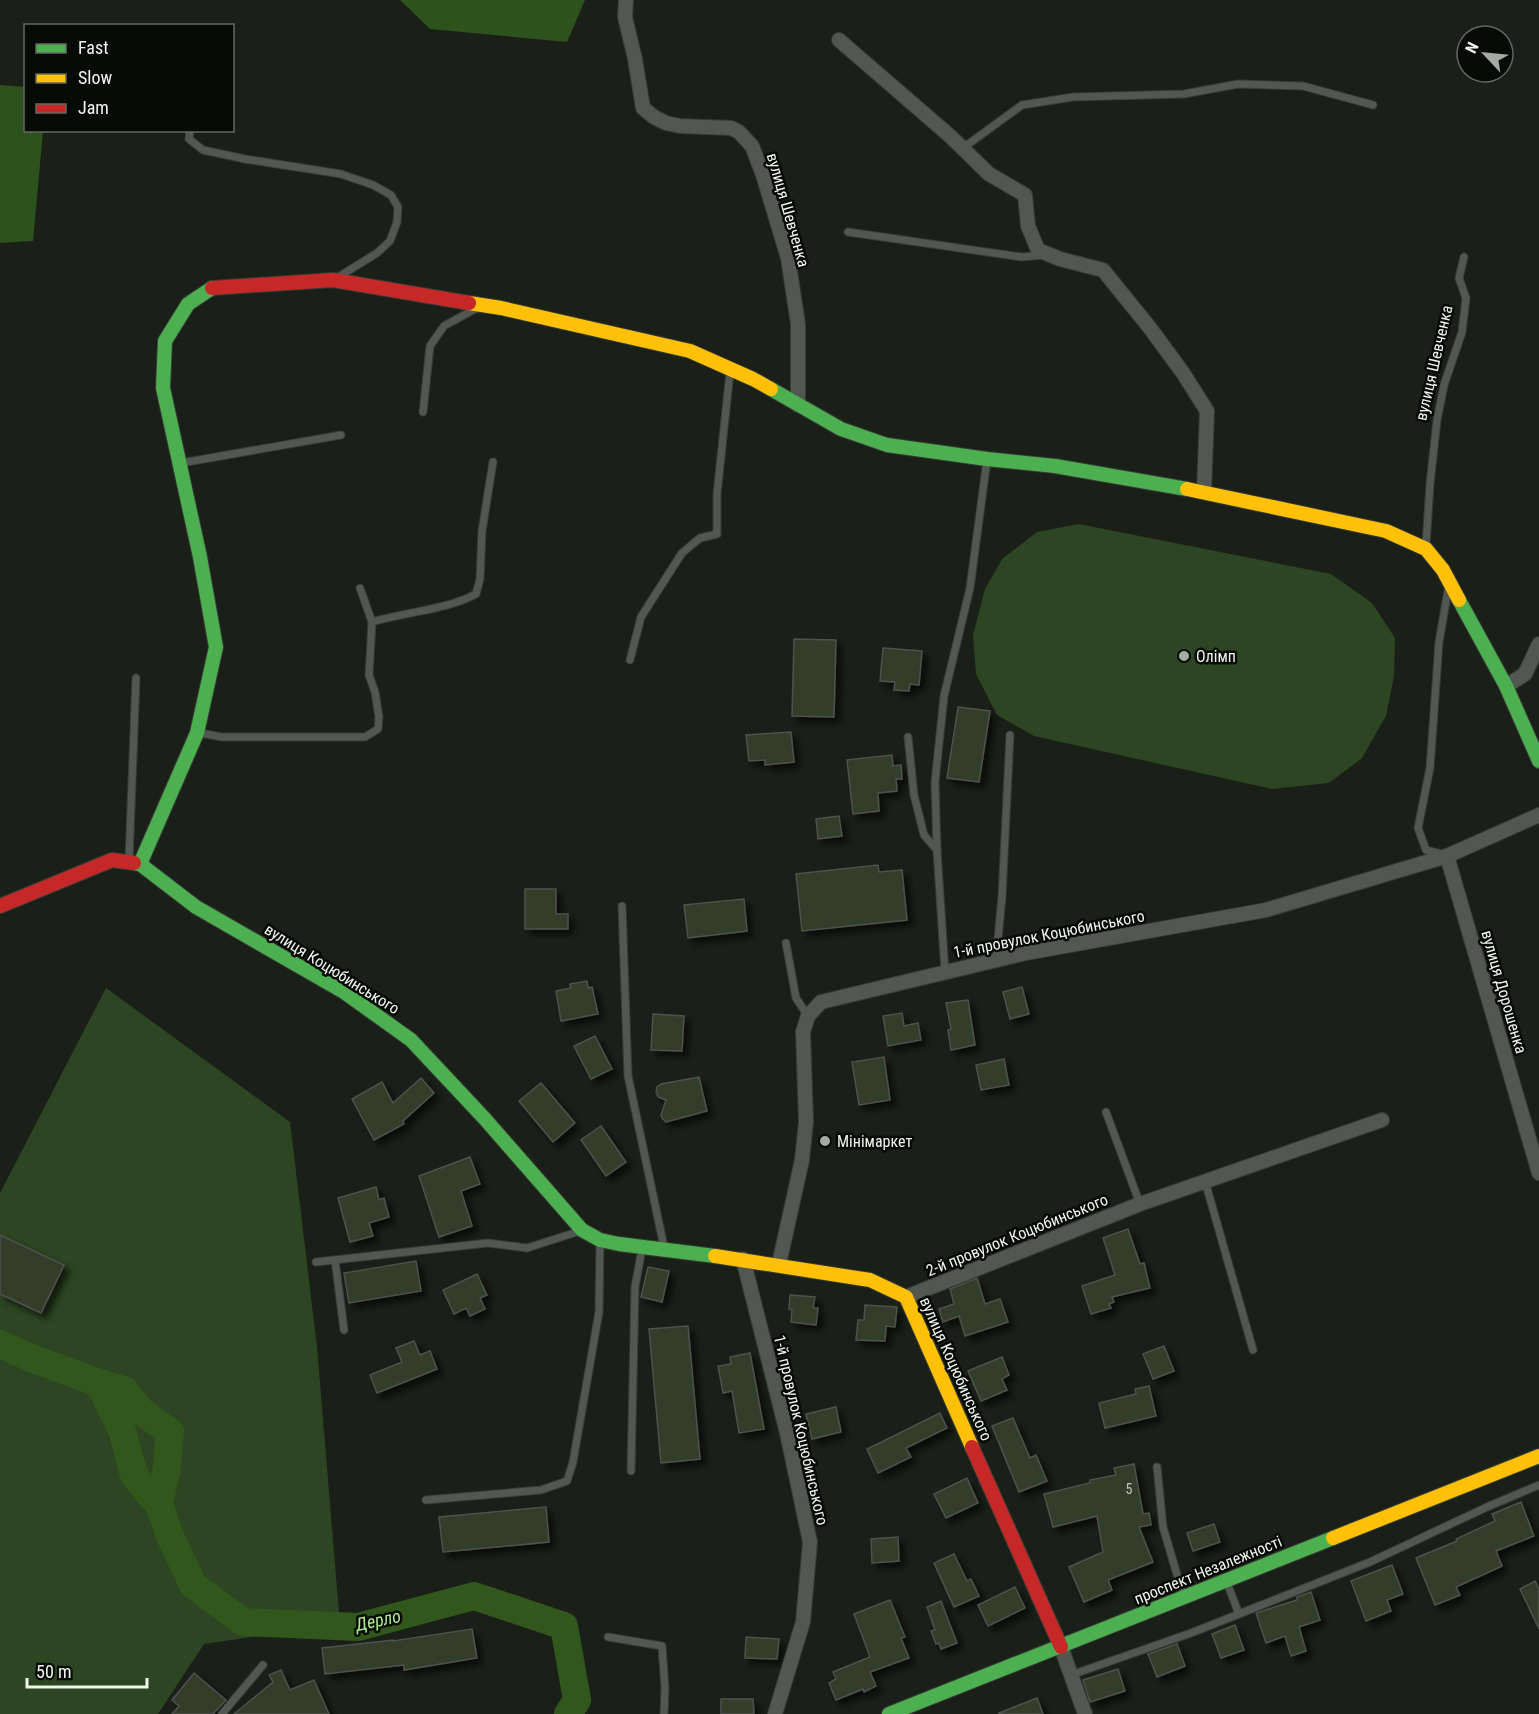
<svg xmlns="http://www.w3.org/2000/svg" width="1539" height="1714" font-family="'Roboto Condensed',sans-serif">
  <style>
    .green { fill: #2d4522 }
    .forest { fill: #2e521b }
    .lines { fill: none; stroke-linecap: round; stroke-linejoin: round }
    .river { stroke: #31571d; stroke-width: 28 }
    .building { fill: #323c2c; stroke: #4d524c; stroke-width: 1.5; filter: url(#shadow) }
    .lane-casing { stroke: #373c36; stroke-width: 9 }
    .street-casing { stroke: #373c36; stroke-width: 16 }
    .fast-casing { stroke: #373c36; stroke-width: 16 }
    .slow-casing { stroke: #373c36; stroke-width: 16 }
    .jam-casing { stroke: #373c36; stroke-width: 16 }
    .lane { stroke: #535751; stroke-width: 7 }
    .street { stroke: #535751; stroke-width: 14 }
    .fast { stroke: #4caf50; stroke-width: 14 }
    .slow { stroke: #ffc107; stroke-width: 14 }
    .jam { stroke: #c62828; stroke-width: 14 }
    .poi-dot { fill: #a4aba2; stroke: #070a05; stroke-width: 2 }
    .labels { text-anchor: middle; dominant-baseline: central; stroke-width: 5; stroke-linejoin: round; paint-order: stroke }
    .number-label { font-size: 14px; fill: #c0c8bd }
    .street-label { font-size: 16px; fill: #eff6ed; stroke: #070a05 }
    .poi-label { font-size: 16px; fill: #eff6ed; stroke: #070a05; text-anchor: start }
    .water-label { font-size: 18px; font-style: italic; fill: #ace991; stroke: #070a05 }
  </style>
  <defs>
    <filter id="shadow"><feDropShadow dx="5.5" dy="5.5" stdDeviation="3" flood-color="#0009"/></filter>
  </defs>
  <rect width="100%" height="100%" fill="#1a1f18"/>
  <g class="green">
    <path d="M1079,524L1331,574L1372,603L1395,638L1394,676L1386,716L1362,758L1329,783L1272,789L1034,736L997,715L976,674L973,635L985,589L1002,559L1037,532Z"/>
    <path d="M106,988L290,1122L317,1347L340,1624L204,1644L158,1714H0V1193Z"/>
  </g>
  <g class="forest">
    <path d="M400,0H585L567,42L430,29Z"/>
    <path d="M0,85L25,87L26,130L43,131L33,241L0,243Z"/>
  </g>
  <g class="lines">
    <g class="river">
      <path d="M0,1344L31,1358L99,1383L124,1390L141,1411L170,1432L167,1467L159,1504L169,1534L193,1585L243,1622L358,1627L474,1596L564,1626L577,1700L568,1714"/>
      <path d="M99,1383L122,1430L134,1475L147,1492L159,1504"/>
    </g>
  </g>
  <g class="building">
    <path d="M794,639L836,640L834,717L792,716Z"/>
    <path d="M883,648L922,651L919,685L910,684L909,691L894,690L895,682L880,681Z"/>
    <path d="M958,707L990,711L979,782L947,778Z"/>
    <path d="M791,732L794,762L765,765V760L749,761L746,735Z"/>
    <path d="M892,755L893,766L901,765L902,779H896L897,791L878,793L879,811L853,814L847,760Z"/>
    <path d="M839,816L842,836L818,839L816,819Z"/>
    <path d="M878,865L879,872L902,870L907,920L802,931L796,874Z"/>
    <path d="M525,889H556V914H568V929H525Z"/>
    <path d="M744,899L747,931L688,938L684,905Z"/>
    <path d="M587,981L588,988L592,987L598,1014L561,1021L556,991L571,988L570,984Z"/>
    <path d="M1022,987L1029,1014L1010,1019L1003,992Z"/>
    <path d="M968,1000L975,1045L951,1050L948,1030L951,1029L946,1003Z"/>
    <path d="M902,1013L904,1026L918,1023L921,1040L888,1046L883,1016Z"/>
    <path d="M653,1014L684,1016L682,1051L651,1050Z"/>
    <path d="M595,1036L612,1069L591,1079L574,1046Z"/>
    <path d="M884,1057L890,1100L859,1105L852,1062Z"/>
    <path d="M1004,1059L1009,1085L981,1090L976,1065Z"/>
    <path d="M699,1077L707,1111L666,1122L662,1118L661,1115L666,1100L658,1097L656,1092L657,1087L661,1084Z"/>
    <path d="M421,1078L434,1093L403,1121L404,1124L374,1140L352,1099L382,1082L393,1103Z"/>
    <path d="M541,1083L575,1123L553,1142L519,1101Z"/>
    <path d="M601,1126L626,1162L606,1176L581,1140Z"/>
    <path d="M470,1157L480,1184L461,1191L472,1226L439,1237L419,1176Z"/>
    <path d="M376,1187L379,1200L384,1198L389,1217L369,1223L373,1236L350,1242L338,1198Z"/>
    <path d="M1128,1229L1140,1264L1144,1263L1150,1288L1112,1297L1114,1302L1109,1304L1111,1308L1091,1314L1082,1286L1115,1275L1103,1238Z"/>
    <path d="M0,1235L64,1265L41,1313L0,1294Z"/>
    <path d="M416,1261L421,1291L349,1303L344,1273Z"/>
    <path d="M648,1267L669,1271L662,1302L641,1297Z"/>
    <path d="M477,1274L487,1295L480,1298L485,1309L470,1316L466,1308L454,1314L443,1290Z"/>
    <path d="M977,1278L985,1304L1000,1299L1008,1322L965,1336L959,1316L943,1322L939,1309L954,1304L950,1289Z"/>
    <path d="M790,1295L815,1297L813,1308H818L816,1325L791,1322L792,1310L789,1309Z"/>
    <path d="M865,1305L897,1307L895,1327L886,1326L885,1341L856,1340L858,1320H864Z"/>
    <path d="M688,1326L700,1459L661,1463L649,1329Z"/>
    <path d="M414,1341L420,1355L430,1351L437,1369L377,1393L370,1375L402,1362L396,1348Z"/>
    <path d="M1164,1346L1174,1371L1153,1379L1143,1354Z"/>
    <path d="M750,1353L764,1429L739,1433L732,1391L723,1393L718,1366L731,1364L730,1357Z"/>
    <path d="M1002,1357L1009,1375L1002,1379L1007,1390L981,1401L968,1371Z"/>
    <path d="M1149,1386L1156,1416L1105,1428L1099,1403L1136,1394L1135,1389Z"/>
    <path d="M836,1407L841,1432L812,1439L806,1414Z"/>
    <path d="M940,1413L947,1428L906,1448L911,1457L878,1473L867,1449Z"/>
    <path d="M1013,1418L1030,1458L1036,1455L1047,1481L1019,1492L992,1426Z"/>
    <path d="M1134,1464L1143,1514L1149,1513L1151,1525L1139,1527L1153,1562L1108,1580L1112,1590L1084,1602L1069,1567L1103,1552L1097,1516L1053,1527L1044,1494L1090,1483V1480L1116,1475L1114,1468Z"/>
    <path d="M967,1478L978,1503L946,1518L934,1494Z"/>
    <path d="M1521,1502L1534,1536L1496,1551L1502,1566L1456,1587L1460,1595L1435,1605L1416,1558L1457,1541L1456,1539L1495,1521L1492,1514Z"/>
    <path d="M546,1507L549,1542L443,1552L439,1517Z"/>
    <path d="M1214,1524L1220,1542L1193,1551L1187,1533Z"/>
    <path d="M898,1537L899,1561L872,1563L871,1539Z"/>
    <path d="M954,1554L967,1581L971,1579L979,1596L954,1607L934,1563Z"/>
    <path d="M1392,1565L1403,1594L1387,1600L1391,1611L1366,1621L1351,1581Z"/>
    <path d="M1535,1581L1539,1589V1629L1520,1589Z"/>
    <path d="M1015,1587L1025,1608L988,1626L978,1605Z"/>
    <path d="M1311,1592L1320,1620L1299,1627L1306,1651L1291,1656L1285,1636L1266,1643L1256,1613L1297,1600V1597Z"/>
    <path d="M890,1600L905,1637L901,1638L909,1658L870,1672L876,1686L864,1692L863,1689L836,1700L829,1683L836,1679L833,1672L870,1657L854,1614Z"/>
    <path d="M941,1601L957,1643L941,1649L939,1643L936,1644L931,1631L935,1630L927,1607Z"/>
    <path d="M1235,1625L1244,1650L1221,1658L1212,1634Z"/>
    <path d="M472,1629L477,1658L404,1670V1665L325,1674L322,1648L393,1640V1641Z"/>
    <path d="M746,1637L779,1639L777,1659L745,1658Z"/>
    <path d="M1177,1644L1185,1666L1157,1677L1148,1654Z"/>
    <path d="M1118,1669L1125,1691L1090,1702L1083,1680Z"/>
    <path d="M281,1670L290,1690L314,1680L329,1714H234L273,1682L269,1675Z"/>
    <path d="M194,1673L226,1700L213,1714H172L179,1706L172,1700Z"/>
    <path d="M1037,1698L1043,1714H999V1713Z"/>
    <path d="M721,1699H753L754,1714H721Z"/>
  </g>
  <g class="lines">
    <defs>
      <g id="lane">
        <path d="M190,130L189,139L203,150L245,159L341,174L373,185L391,195L398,207L397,222L390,241L377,253L340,276"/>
        <path d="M963,148L1022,105L1073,97L1184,94L1238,84L1303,86L1373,105"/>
        <path d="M848,232L1022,257L1044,255"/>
        <path d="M423,412L430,346L444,326L475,309"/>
        <path d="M181,463L341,435"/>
        <path d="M1426,545L1430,484L1437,420L1444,385L1462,332L1466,298L1459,278L1464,257"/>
        <path d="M372,622C406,612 446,610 476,594L480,579L482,531L493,462"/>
        <path d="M630,660L641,617L682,553L700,538L717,534V494L730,372"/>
        <path d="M200,733L222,737H365L378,729L379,717L375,692L369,675L372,622L360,588"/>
        <path d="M908,737L914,795L924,835L937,850"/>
        <path d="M1442,854L1426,850L1418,828L1430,768L1439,642L1448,590"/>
        <path d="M129,860L136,678"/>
        <path d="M622,906L628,1076L664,1247"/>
        <path d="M786,943L796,998L808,1016"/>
        <path d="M996,959L1002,897L1010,735"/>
        <path d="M945,972L937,850L935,782L944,696L970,588L987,460"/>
        <path d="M1106,1112L1140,1204"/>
        <path d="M1205,1181L1253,1350"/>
        <path d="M335,1260L344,1330"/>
        <path d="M316,1262L488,1243L527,1248L580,1231"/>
        <path d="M1157,1467L1163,1527L1183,1595"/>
        <path d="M631,1471L635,1287L642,1249"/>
        <path d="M426,1500L541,1490L567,1481L573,1462L599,1312L600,1242"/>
        <path d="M1227,1583L1239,1614"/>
        <path d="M608,1637L662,1646L665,1688L664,1714"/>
        <path d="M1071,1675L1191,1633L1370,1562L1487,1507L1539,1485"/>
        <path d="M222,1714L263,1665"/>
      </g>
      <g id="street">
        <path d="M626,0L625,17L635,59L643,108L654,117L666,123L680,126L731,128L739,132L752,146L763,175L788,258L798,324V405"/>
        <path d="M839,40L950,136L989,174L1025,195L1028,226L1038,250L1060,259L1103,270L1150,328L1183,373L1207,411L1204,492"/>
        <path d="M1506,686L1525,674L1539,644"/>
        <path d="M1447,856L1539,1173"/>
        <path d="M743,1259L787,1433L810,1542L803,1622L775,1714"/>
        <path d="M779,1264L802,1160L806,1122L803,1032L808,1016L821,1002L1026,953L1266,910L1447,856L1539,815"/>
        <path d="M906,1297L1140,1204L1382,1120"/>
        <path d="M1061,1647L1085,1714"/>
      </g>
      <g id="fast">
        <path d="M771,389L841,429L887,445L987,459L1055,466L1187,489"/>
        <path d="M1459,600L1506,686L1539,761"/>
        <path d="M134,863L140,864L196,907L344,992L411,1040L485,1119L582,1230L600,1240L619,1244L715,1256"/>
        <path d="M140,864L197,733L216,647L200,557L163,388L165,341L188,304L212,288"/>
        <path d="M889,1714L1333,1538"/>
      </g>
      <g id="slow">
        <path d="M469,303L501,308L690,351L753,379L771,389"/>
        <path d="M1187,489L1386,531L1426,549L1443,570L1459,600"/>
        <path d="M715,1256L870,1280L906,1297L972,1447"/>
        <path d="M1333,1538L1539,1456"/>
      </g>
      <g id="jam">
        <path d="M212,288L333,280L469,303"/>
        <path d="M0,906L112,860L134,863"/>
        <path d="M972,1447L1061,1647"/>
      </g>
    </defs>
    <use href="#lane" class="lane-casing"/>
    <use href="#street" class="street-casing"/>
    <use href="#fast" class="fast-casing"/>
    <use href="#slow" class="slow-casing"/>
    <use href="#jam" class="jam-casing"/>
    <use href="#lane" class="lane"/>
    <use href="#street" class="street"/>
    <use href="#fast" class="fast"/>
    <use href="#slow" class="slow"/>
    <use href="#jam" class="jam"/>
  </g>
  <g class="poi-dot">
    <circle cx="1184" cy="656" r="6"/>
    <circle cx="825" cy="1141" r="6"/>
  </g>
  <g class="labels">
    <g class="number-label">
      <text x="1129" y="1489">5</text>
    </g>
    <g class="street-label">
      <text transform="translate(788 210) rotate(74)">вулиця Шевченка</text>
      <text transform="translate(1434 363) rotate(-77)">вулиця Шевченка</text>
      <text transform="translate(1049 934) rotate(-11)">1-й провулок Коцюбинського</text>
      <text transform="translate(332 969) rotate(32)">вулиця Коцюбинського</text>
      <text transform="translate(1504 992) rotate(74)">вулиця Дорошенка</text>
      <text transform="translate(1017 1235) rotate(-22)">2-й провулок Коцюбинського</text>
      <text transform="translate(956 1369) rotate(66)">вулиця Коцюбинського</text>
      <text transform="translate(801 1430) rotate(77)">1-й провулок Коцюбинського</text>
      <text transform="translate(1208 1570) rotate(-22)">проспект Незалежності</text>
    </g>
    <g class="poi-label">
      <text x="1196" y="656">Олімп</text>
      <text x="837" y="1141">Мінімаркет</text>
    </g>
    <g class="water-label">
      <text transform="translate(378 1620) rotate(-12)">Дерло</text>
    </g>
  </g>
  <rect x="24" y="24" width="210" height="108" fill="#070a05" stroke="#646862" stroke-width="1.5"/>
  <rect x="36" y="44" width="30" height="9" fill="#4caf50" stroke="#646862" stroke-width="1.5"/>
  <text x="78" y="54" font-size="18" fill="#eff6ed">Fast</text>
  <rect x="36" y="74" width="30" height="9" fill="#ffc107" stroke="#646862" stroke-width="1.5"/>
  <text x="78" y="84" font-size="18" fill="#eff6ed">Slow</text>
  <rect x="36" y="104" width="30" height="9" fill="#c62828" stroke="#646862" stroke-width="1.5"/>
  <text x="78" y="114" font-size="18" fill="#eff6ed">Jam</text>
  <g transform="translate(1485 54) rotate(296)"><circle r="28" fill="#070a05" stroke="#646862" stroke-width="1.5"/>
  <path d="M0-4.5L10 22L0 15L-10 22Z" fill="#a4aba2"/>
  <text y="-9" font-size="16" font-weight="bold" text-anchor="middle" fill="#eff6ed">N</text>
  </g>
  <path d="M27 1678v9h120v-9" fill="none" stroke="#eff6ed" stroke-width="3"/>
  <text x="36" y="1678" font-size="18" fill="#eff6ed" stroke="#070a05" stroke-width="4.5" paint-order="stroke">50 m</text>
</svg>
